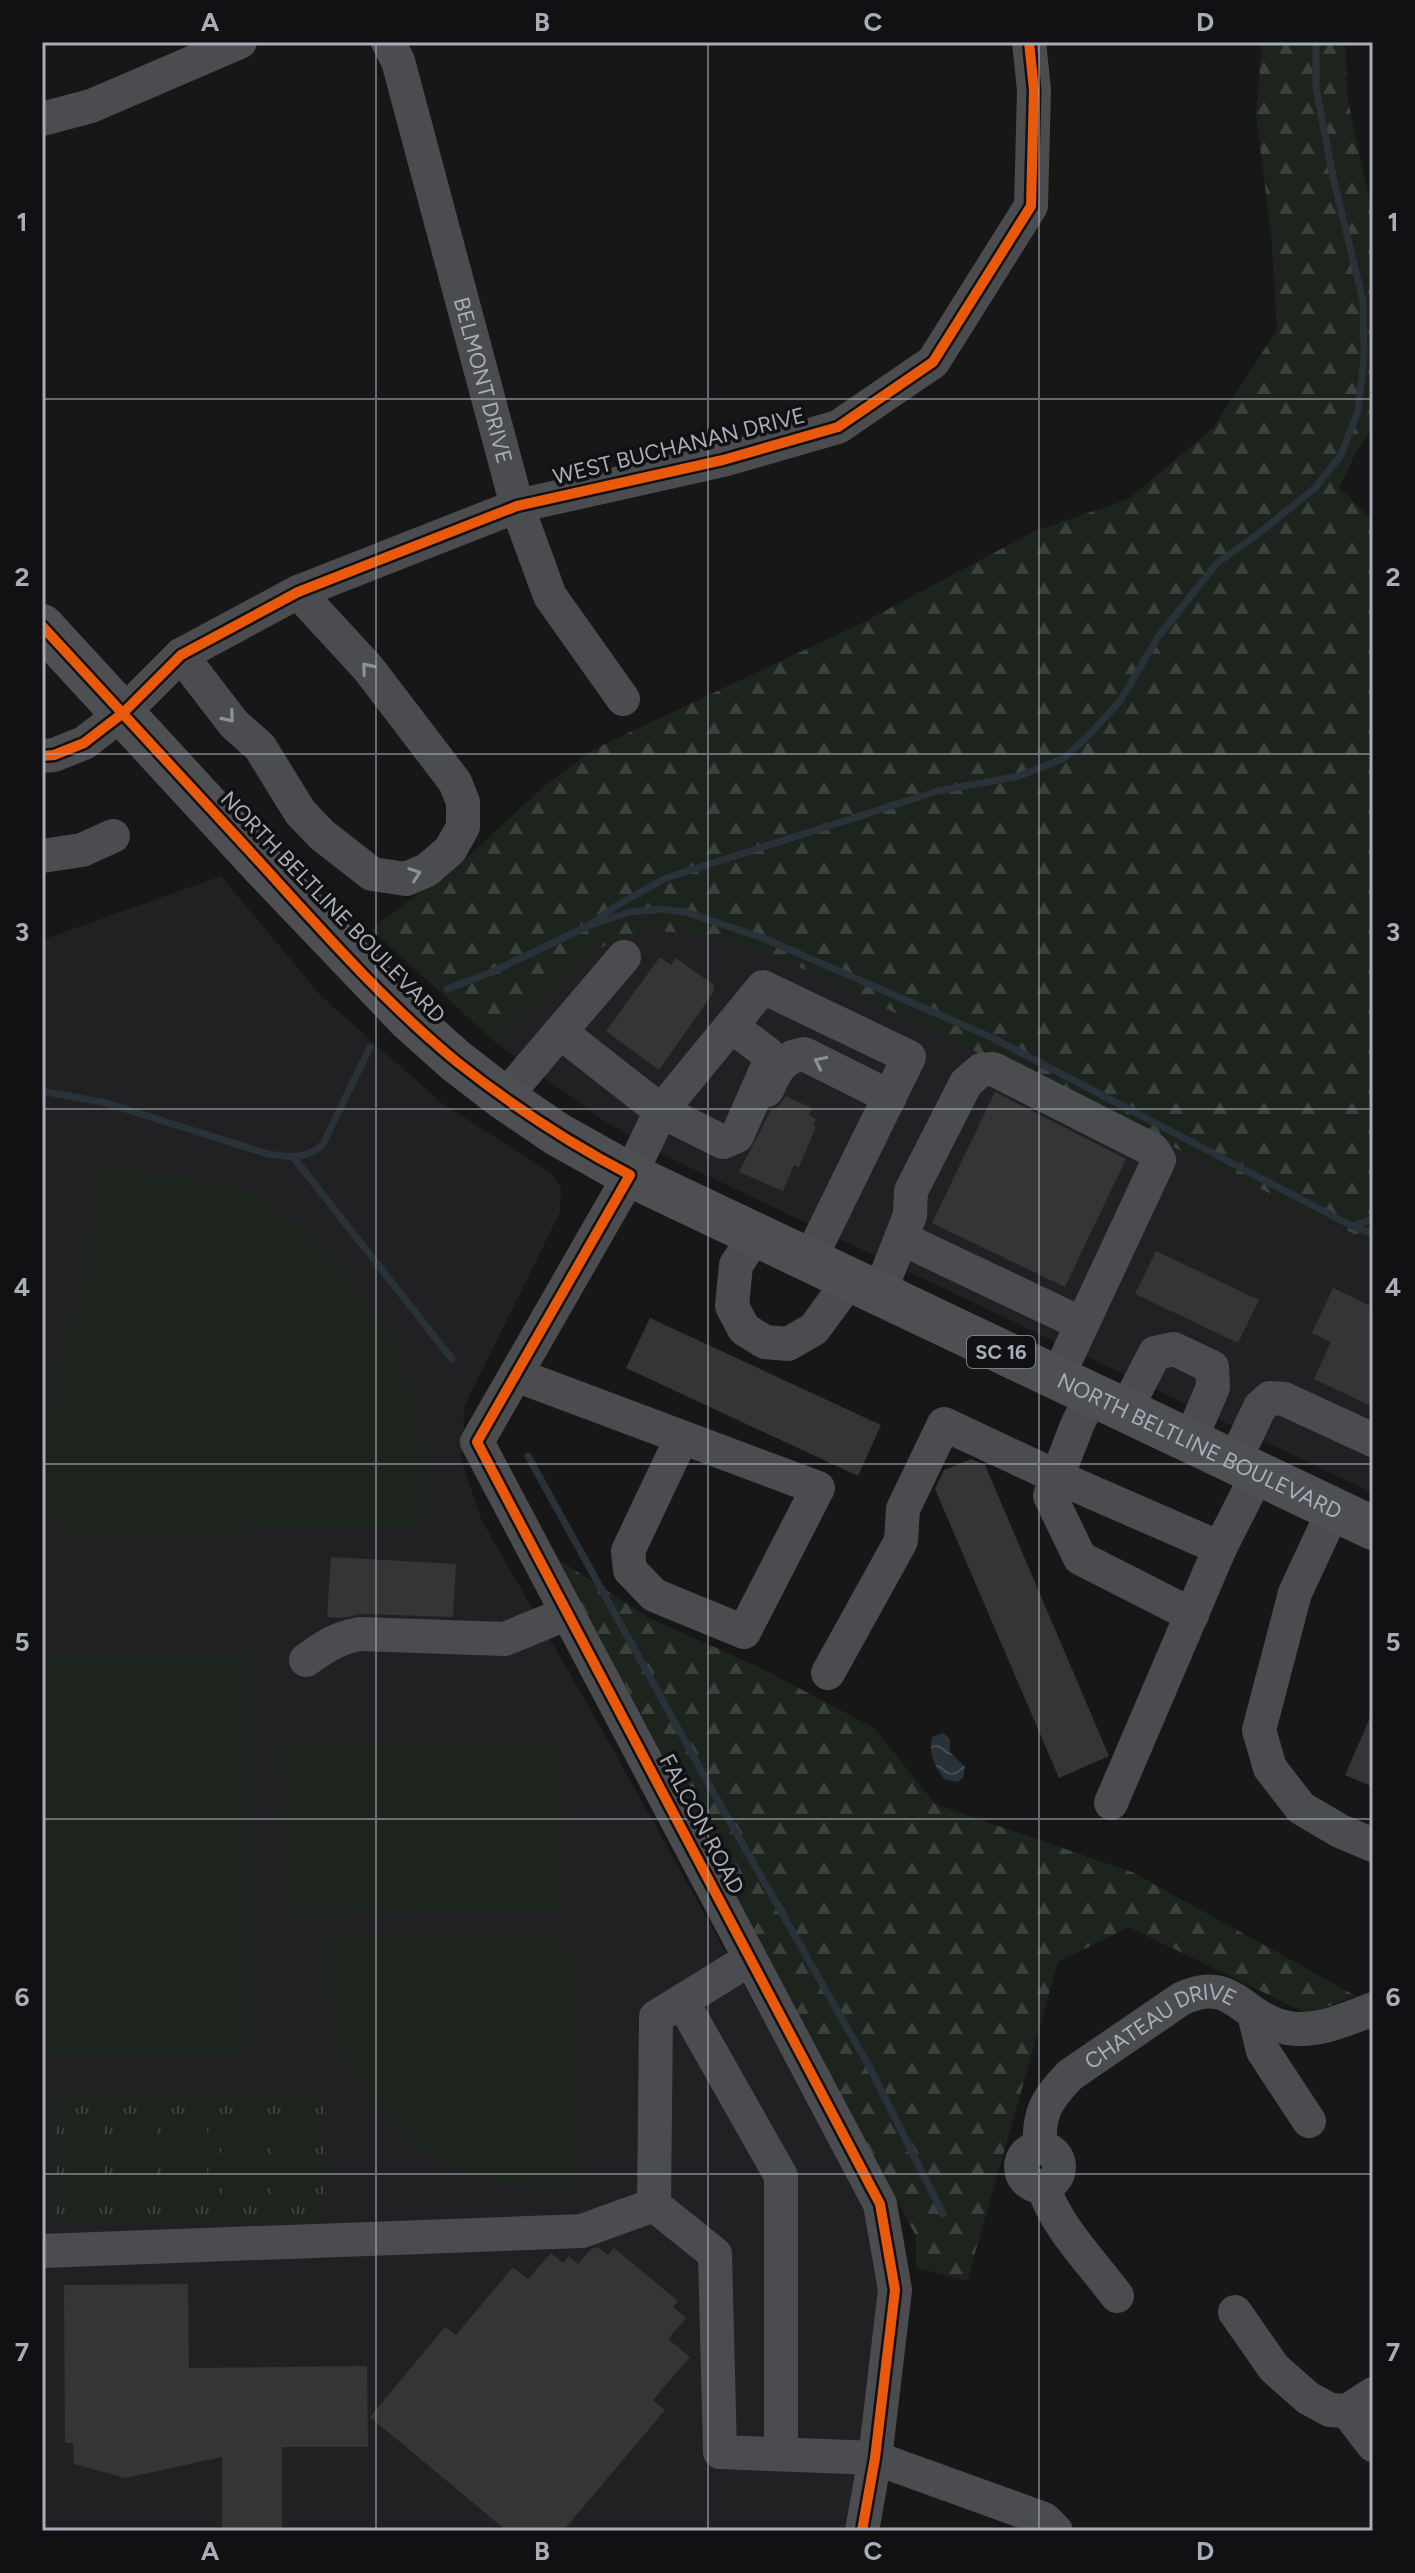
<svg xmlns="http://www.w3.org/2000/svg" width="1415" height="2573" font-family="Figtree,sans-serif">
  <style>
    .built { fill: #212123 }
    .grass { fill: url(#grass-tufts) }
    .forest { fill: url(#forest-firs) }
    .pitch { fill: #1d241e }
    .water { fill: url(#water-waves) }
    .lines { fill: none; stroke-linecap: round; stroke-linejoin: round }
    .stream { stroke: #2a3239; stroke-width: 7 }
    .building { fill: #353536 }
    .minor { stroke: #4b4c50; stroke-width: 34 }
    .major { stroke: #4d4f52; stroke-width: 44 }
    .cycleway-casing { stroke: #111113; stroke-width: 15 }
    .cycleway { stroke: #e8590c; stroke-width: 10 }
    .oneway { stroke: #8c9099 }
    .grid { fill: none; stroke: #a8adb8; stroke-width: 2; stroke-opacity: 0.55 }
    .labels { text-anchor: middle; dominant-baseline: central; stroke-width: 7; stroke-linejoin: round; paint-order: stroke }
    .shield { fill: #111113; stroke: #7b7e86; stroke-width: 2 }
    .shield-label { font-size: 20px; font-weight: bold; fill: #a8adb8 }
    .street-label { font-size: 22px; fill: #a8adb8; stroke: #111113 }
    .neatline { fill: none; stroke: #a8adb8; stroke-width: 3 }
    .grid-label { font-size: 26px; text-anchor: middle; font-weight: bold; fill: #a8adb8 }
  </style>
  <defs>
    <pattern id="grass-tufts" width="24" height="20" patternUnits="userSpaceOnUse" patternTransform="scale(2)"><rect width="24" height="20" fill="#1d241e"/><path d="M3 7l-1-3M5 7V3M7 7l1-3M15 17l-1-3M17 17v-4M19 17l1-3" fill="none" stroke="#3b413d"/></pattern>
    <pattern id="forest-firs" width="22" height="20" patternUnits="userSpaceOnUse" patternTransform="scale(2)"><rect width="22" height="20" fill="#1d241e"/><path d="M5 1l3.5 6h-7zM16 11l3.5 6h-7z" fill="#3b413d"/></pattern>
    <pattern id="water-waves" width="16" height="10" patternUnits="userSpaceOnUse" patternTransform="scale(2)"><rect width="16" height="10" fill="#2a3239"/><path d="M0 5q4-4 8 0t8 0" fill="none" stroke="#464d54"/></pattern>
  </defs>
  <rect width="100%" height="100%" fill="#171717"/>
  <g class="built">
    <path d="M221,876L321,996L443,1104L550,1172L561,1188L560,1212L465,1405L461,1460L482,1521L605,1735L855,2185L879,2253L878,2329L847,2531H42V940Z"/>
    <path d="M643,929L698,935L755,948L808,971L1373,1243V1493L651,1149L600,1118L495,1042L591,952Z"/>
  </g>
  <path class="grass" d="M326,2098V2222H54V2099Z"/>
  <g class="forest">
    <path d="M1262,42H1345L1348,101L1373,217V426L1353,458L1339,488L1373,520V1243L808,971L755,948L698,935L643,929L591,952L495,1042L371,929L470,855L542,788L592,750L864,622L1035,531L1129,499L1213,428L1277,330L1271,232L1256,115Z"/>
    <path d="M559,1560L649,1618L759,1667L874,1728L935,1804L1132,1872L1356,1996L1308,2014L1129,1927L1058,1962L967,2281L916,2268V2236Z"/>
  </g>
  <g class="pitch">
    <path d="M95,1168L181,1175L247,1190L309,1234L353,1285L392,1339L414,1396L424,1458L422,1526L312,1528L274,1526L199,1539L74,1541L42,1503V1473L57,1367L82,1291Z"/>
    <path d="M251,1653L252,2054H42V1654Z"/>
    <path d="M562,1742L565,1911L283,1915L280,1746Z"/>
    <path d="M477,1936L479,1940L557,1939L574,1958L573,2033L577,2034L574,2188C542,2187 508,2187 477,2177C395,2151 340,2075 327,1992C325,1975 327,1955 327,1937Z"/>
    <path d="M64,2119H103V2201H65Z"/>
    <rect x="117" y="2119" width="38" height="82"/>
    <rect x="169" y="2119" width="38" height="82"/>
    <path d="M221,2119H259V2201H222Z"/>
    <path d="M273,2119H311L312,2201H273Z"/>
  </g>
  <path class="water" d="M943,1733L950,1739V1752L965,1767L963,1778L957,1782L944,1779C935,1766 928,1753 932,1737Z"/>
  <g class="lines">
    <g class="stream">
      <path d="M588,926L619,904L666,878L938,791L1019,776L1063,759L1089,735L1120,701L1158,637L1217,563L1258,534L1315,488L1341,455L1358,411L1364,358L1363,301L1333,177L1316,88V42"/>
      <path d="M447,989L492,972L588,926L630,912L660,909L685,912L763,938L995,1039L1352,1226L1373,1219"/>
      <path d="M42,1091L106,1103L268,1154C289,1157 307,1160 323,1144L370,1047"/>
      <path d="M294,1158L452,1359"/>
      <path d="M1353,1226L1373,1234"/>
      <path d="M528,1456L712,1790L870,2068L943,2214"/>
    </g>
  </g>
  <g class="building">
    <path d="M660,957L671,965L676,958L714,985L713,988L715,990L659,1070L606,1031Z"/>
    <path d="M995,1092L1126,1159L1065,1287L932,1223Z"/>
    <path d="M786,1096L812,1108L809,1115L816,1119L813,1126L816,1127L799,1167L794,1165L783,1191L739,1172L771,1110L779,1106Z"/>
    <path d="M1156,1251L1259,1300L1238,1343L1135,1294Z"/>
    <path d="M1333,1288L1373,1307V1407L1314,1379L1331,1342L1312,1333Z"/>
    <path d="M650,1318L881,1425L858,1476L626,1368Z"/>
    <path d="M971,1459L985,1465L1109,1756L1059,1778L935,1489L944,1470Z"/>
    <path d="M331,1557L456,1564L453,1617L361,1614L342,1618L327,1617Z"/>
    <path d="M1373,1711V1787L1345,1775Z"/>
    <path d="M598,2247L608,2255L614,2248L678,2301L673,2307L686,2318L668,2339L690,2357L653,2400L665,2410L563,2531H507L370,2417L445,2327L456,2335L513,2267L528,2279L551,2253L563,2263L569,2256L578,2264L591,2249Z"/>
    <path d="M188,2284L189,2368L367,2366L368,2447H282V2531H222V2457L125,2478L74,2464L73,2443H65L64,2285Z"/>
  </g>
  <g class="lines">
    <g class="minor">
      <path id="s1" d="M388,42L398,61L517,506L550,596L623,699"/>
      <path d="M42,119L91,106L240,42"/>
      <path d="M181,655L234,724L260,747L300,812L322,835L372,874L406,879L427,870L450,850L463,827V802L455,782L368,668L298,592"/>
      <path d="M42,756L54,755L84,743L123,713L181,655L298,592L517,506L723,460L838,427L933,362L1031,206L1034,90L1029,42"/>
      <path d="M42,856L82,850L113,836"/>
      <path d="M731,1026L767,1053L770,1061L737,1136L723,1142L661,1111L763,987L909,1057L809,1261"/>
      <path d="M560,1032L624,957"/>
      <path d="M767,1090C775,1071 782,1057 804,1054L890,1097"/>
      <path d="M504,1098L560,1032L661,1111L630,1175L477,1442L880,2204L895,2290L875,2458L862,2531"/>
      <path d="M756,1235L736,1265L732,1306L744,1329L765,1342L788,1344L814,1329L850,1280"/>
      <path d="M901,1238L1082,1324"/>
      <path d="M879,1294L910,1215L911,1191L966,1083L981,1070L993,1069L1153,1150L1159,1160L1057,1378"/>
      <path d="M516,1375L818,1488L744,1632L654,1595L630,1570L628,1551L682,1437"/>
      <path d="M1092,1395L1078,1423L1057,1477L1220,1548L1258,1473"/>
      <path d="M1125,1411L1155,1353L1174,1349L1212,1367L1213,1387L1190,1441"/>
      <path d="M1234,1462L1260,1407L1270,1398L1284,1399L1373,1440"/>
      <path d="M1334,1509L1295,1593L1259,1730L1270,1768L1301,1808L1340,1831L1373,1845"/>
      <path d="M306,1660C324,1647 337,1638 360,1634L505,1639L568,1613"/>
      <path d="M828,1673L901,1541L903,1509L944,1424L1057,1477L1050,1496L1080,1558L1192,1615"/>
      <path d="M1111,1803L1220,1548"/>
      <path d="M750,1959L656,2017L654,2205L715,2254L720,2452L875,2458L1044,2519L1056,2531"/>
      <path d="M682,2001L781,2176V2454"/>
      <path d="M1254,2014L1263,2051L1309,2121"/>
      <path id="s2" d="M1040,2148C1038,2113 1046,2100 1070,2075L1181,1999C1235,1974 1240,2019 1288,2028C1317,2033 1347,2019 1373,2009"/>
      <circle cx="1040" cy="2167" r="19"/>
      <path d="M1043,2186C1056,2227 1092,2262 1117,2296"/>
      <path d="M42,2251L582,2231L654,2205"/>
      <path d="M1235,2312L1274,2368L1308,2398L1330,2410L1347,2411L1373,2394"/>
      <path d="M1347,2411L1373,2445"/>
    </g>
    <path class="major" id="s3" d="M42,626L263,866L409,1019L456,1061L504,1098L557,1134L630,1175L1373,1528"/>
    <defs>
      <g id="cycleway">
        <path d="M42,626C110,699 177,772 244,845C312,919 379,998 457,1062C511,1105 569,1143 630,1175L477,1442L880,2204L895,2290L875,2458L862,2531"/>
        <path d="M42,756L54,755L84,743L123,713L181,655L298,592L517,506L723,460L838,427L933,362L1031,206L1034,90L1029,42"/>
      </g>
    </defs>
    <use href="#cycleway" class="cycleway-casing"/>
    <use href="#cycleway" class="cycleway"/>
  </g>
  <defs><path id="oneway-chevron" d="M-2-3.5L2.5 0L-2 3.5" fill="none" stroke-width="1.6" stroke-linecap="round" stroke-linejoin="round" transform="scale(2)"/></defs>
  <g class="oneway">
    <use href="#oneway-chevron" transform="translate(367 668) rotate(-130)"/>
    <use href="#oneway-chevron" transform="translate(229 717) rotate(50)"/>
    <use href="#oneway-chevron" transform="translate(415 874) rotate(-20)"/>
    <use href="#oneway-chevron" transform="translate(820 1062) rotate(-154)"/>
  </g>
  <path class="grid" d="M376,42V2531M708,42V2531M1039,42V2531M42,399H1373M42,754H1373M42,1109H1373M42,1464H1373M42,1819H1373M42,2174H1373"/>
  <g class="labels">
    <rect class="shield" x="967" y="1336" width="68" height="32" rx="6"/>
    <g class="shield-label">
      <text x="1001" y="1352">SC 16</text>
    </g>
    <g class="street-label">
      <text stroke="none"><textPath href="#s1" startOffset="352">BELMONT DRIVE</textPath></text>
      <text transform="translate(679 446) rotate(-14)">WEST BUCHANAN DRIVE</text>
      <text transform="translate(333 907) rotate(46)">NORTH BELTLINE BOULEVARD</text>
      <text stroke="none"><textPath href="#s3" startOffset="1440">NORTH BELTLINE BOULEVARD</textPath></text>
      <text transform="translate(702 1824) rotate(62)">FALCON ROAD</text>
      <text stroke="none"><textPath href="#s2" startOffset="188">CHATEAU DRIVE</textPath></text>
    </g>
  </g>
  <rect width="1415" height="2573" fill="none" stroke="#111113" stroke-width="88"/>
  <rect x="44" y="44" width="1327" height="2485" class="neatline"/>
  <g class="grid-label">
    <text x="210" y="31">A</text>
    <text x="542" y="31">B</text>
    <text x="873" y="31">C</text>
    <text x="1205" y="31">D</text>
    <text x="22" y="231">1</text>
    <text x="1393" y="231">1</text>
    <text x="22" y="586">2</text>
    <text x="1393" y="586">2</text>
    <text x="22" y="941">3</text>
    <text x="1393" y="941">3</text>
    <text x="22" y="1296">4</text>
    <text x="1393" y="1296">4</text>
    <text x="22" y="1651">5</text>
    <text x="1393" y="1651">5</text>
    <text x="22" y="2006">6</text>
    <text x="1393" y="2006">6</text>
    <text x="22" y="2361">7</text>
    <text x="1393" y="2361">7</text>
    <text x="210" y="2560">A</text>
    <text x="542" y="2560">B</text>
    <text x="873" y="2560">C</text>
    <text x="1205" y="2560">D</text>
  </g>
</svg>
